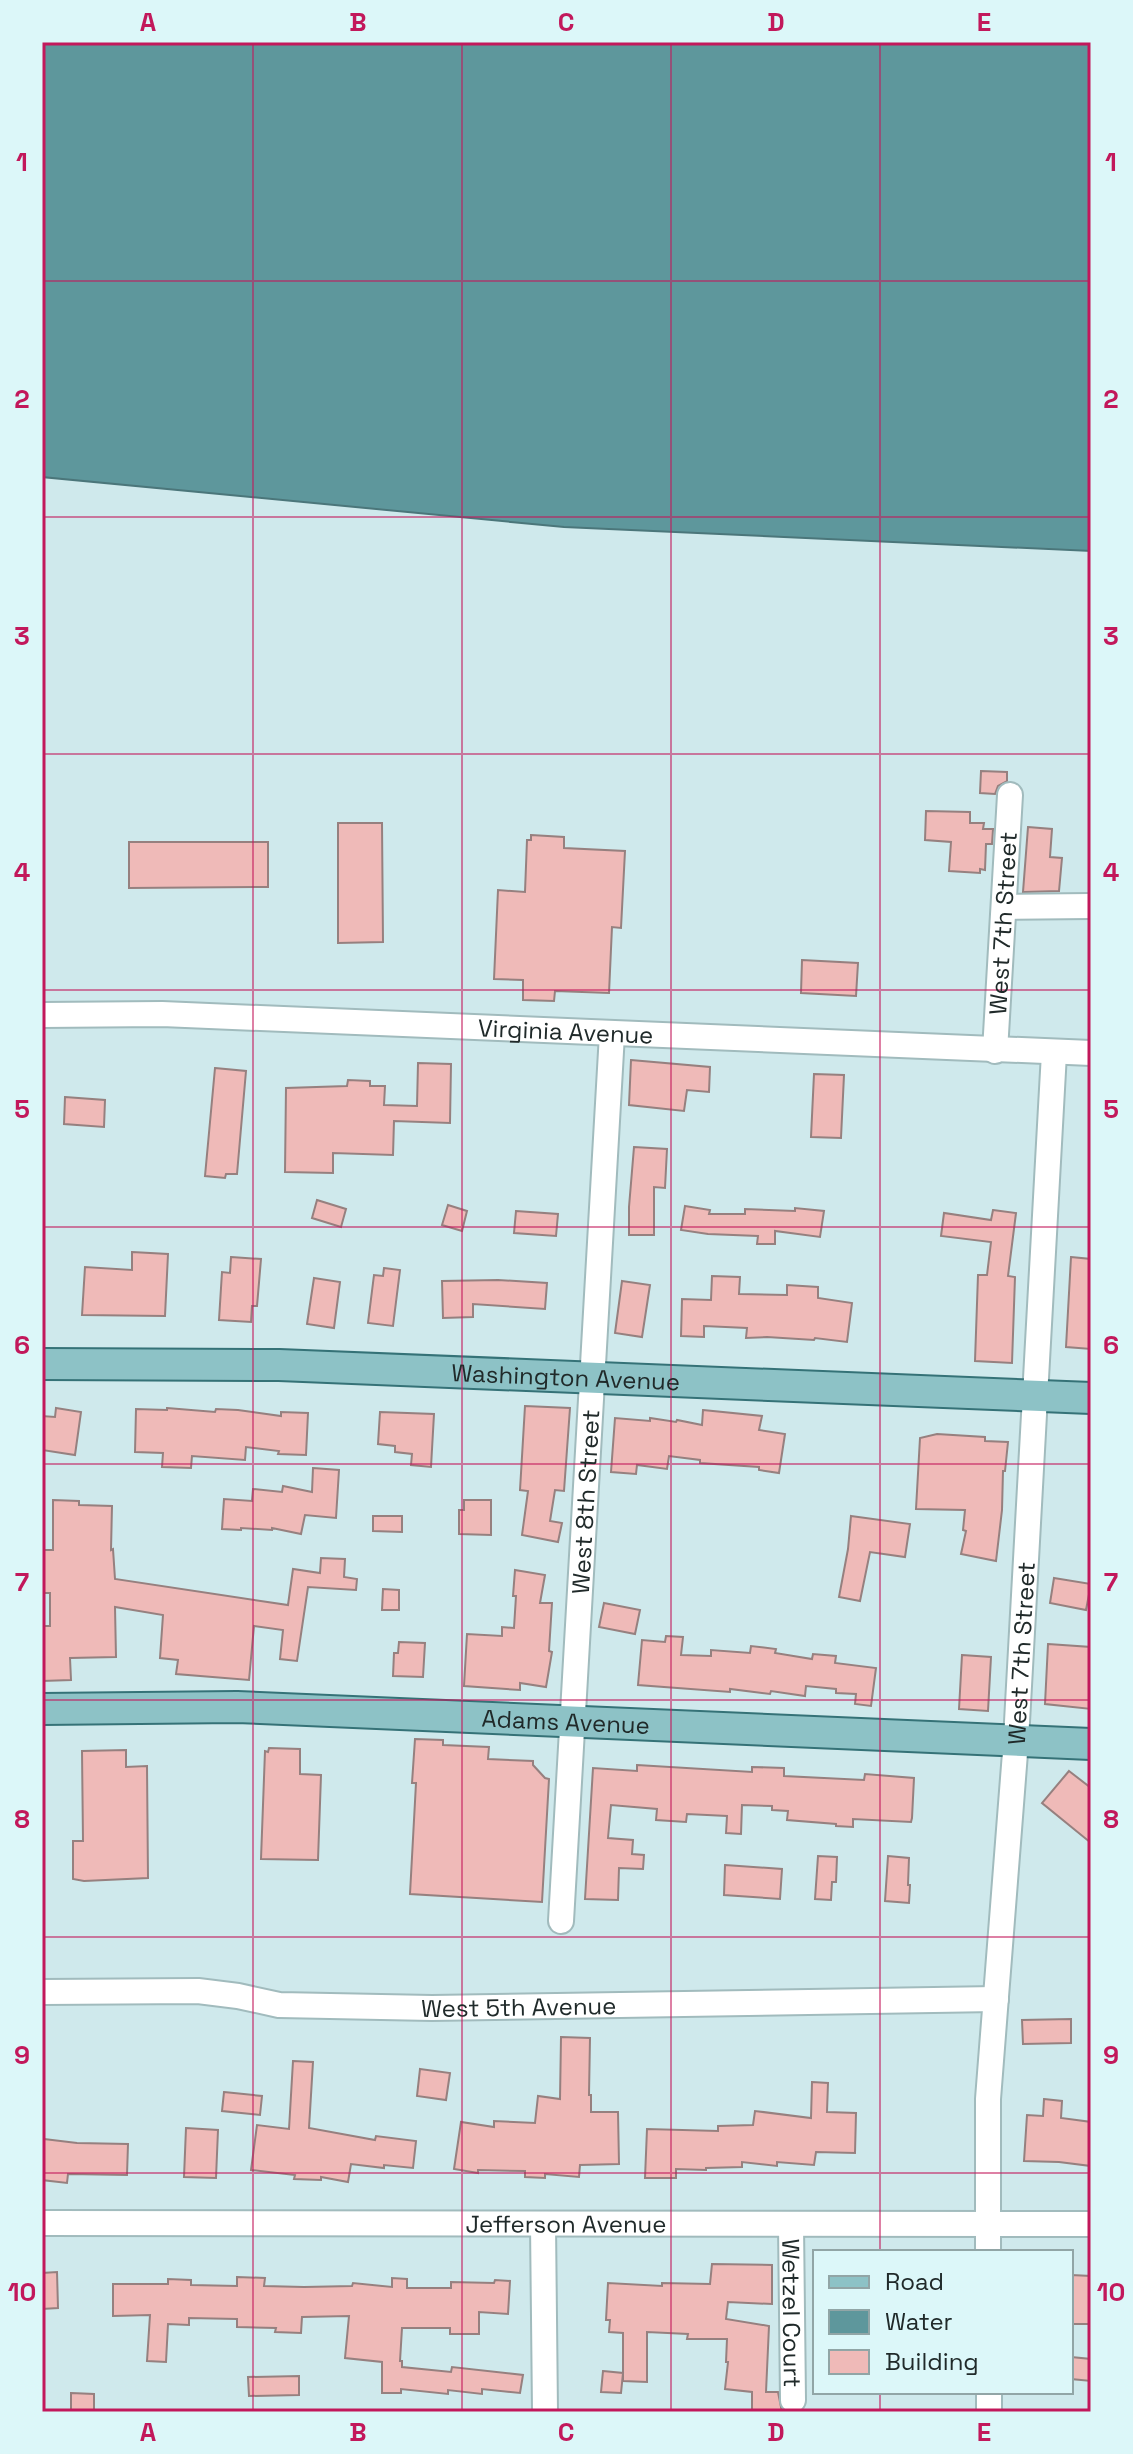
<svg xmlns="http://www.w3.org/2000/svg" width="1133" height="2454" font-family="'Space Grotesk',sans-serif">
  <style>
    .water { fill: #5e979c; stroke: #4b767a; stroke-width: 2 }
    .building { fill: #efbab8; stroke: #96807f; stroke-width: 2 }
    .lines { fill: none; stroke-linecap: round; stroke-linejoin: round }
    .minor-casing { stroke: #a1bbbd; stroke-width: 28 }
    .major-casing { stroke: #357277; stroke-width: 34 }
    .minor { stroke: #fff; stroke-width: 24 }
    .major { stroke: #8dc2c6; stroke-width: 30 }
    .grid { fill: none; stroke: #c2185b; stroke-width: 2; stroke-opacity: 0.55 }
    .labels { text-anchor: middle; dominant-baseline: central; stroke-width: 8; stroke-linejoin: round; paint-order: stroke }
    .street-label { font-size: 24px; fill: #202a2a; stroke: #dcf7f9 }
    .neatline { fill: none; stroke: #c2185b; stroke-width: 3 }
    .grid-label { font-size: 26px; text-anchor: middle; font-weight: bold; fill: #c2185b }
  </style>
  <rect width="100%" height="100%" fill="#cfe9ec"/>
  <path class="water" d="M42,42H1091V551L564,527L42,477Z"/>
  <g class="building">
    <path d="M981,771L1007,772V781L998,786L995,794L980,793Z"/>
    <path d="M926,811L970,812V823H984L983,829H993L992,844H986L985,870L980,869V873L949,871L951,842L925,840Z"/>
    <path d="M338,823H382L383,942L338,943Z"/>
    <path d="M1028,827L1052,829L1050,857L1062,858L1059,891L1023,892Z"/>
    <path d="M531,835L564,837V848L625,851L621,928L612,927L609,993L555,991L554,1001L523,1000V980L494,979L498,890L525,892L527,840H531Z"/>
    <path d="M129,842H268V887L129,888Z"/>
    <path d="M802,960L858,963L856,996L801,993Z"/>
    <path d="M631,1060L710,1067L709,1092L687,1090L684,1111L629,1105Z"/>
    <path d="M418,1063L451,1064L450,1123L394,1121L393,1155L333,1153V1173L285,1172L286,1088L347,1086L348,1080L370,1081V1086H385L384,1105L417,1106Z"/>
    <path d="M215,1068L246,1071L237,1174H226L225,1178L205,1176Z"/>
    <path d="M814,1074L844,1075L841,1138L811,1137Z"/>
    <path d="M65,1097L105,1100L104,1127L64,1124Z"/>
    <path d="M634,1147L667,1149L665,1188L654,1187V1235H629V1207Z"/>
    <path d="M317,1200L346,1209L341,1227L312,1218Z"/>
    <path d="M448,1205L467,1211L462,1231L442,1225Z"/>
    <path d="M685,1206L710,1210L709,1214H745V1209L795,1211V1208L824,1211L820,1237L775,1231V1244H757L758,1236L708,1234L681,1230Z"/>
    <path d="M993,1210L1016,1213L1008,1276L1015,1277L1012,1363L975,1361L978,1275H987L991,1242L941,1236L944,1213L991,1220Z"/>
    <path d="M516,1211L558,1214L556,1236L514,1233Z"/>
    <path d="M132,1252L168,1254L165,1316L82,1315L85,1267L132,1270Z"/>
    <path d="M231,1257L261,1259L257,1306H252L251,1322L219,1320L222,1272L230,1273Z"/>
    <path d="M1071,1257L1091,1259V1349L1066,1347Z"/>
    <path d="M384,1268L400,1270L393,1326L368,1323L374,1275L383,1276Z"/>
    <path d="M712,1276L740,1277L739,1294L787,1295V1285L818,1287V1298L852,1303L847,1342L815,1338L814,1340L767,1337L746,1338L747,1328L704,1326V1337L681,1336L682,1299L711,1300Z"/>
    <path d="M314,1278L340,1282L334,1328L307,1324Z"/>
    <path d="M498,1280L547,1283L545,1309L473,1304V1317L443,1318L442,1281Z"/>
    <path d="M622,1281L650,1285L642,1337L615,1333Z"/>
    <path d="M525,1406L570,1408L564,1491L555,1490L550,1521L562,1523L558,1542L522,1535L528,1491L520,1490Z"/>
    <path d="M56,1408L81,1412L75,1455L42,1450V1416L55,1417Z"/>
    <path d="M167,1408L215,1412L216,1409L238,1410L281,1416V1412L308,1413L306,1455L278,1454L279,1451L246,1447L245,1460L192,1456L191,1468L162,1467L163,1453L135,1452L136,1409L167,1410Z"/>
    <path d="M703,1410L762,1416L759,1430L785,1434L779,1473L759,1470V1467L700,1463V1460L669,1456L667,1469L637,1465L636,1474L611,1472L615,1418L650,1421V1418L676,1422L677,1420L702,1425Z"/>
    <path d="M380,1412L434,1414L431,1467L411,1465L412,1454L395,1452V1446L378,1444Z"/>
    <path d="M937,1434L985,1437V1441L1008,1442L1005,1471H1003L1002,1510L996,1561L961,1554L966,1531L963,1530L965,1510L916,1509L920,1438Z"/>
    <path d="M313,1468L339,1470L336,1518L305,1515L301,1534L272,1528V1530L241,1528V1530L222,1529L224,1499L252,1501L253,1489L282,1492L283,1486L312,1492Z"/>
    <path d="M53,1500L79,1501V1505L112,1506L111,1550L113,1549L115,1579L288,1605L293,1569L320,1573L321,1558L345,1559L344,1577L357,1579L356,1590L308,1587L297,1661L280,1659L283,1630L254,1626L249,1680L176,1674L178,1660L160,1658L163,1615L115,1607L116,1657L70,1658L71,1680L42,1681V1626H50V1593H42V1550H53Z"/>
    <path d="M464,1500H491V1535L459,1534V1510H464Z"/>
    <path d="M373,1516H402V1532L373,1531Z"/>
    <path d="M851,1516L910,1524L905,1557L870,1552L860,1601L839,1597L848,1549Z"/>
    <path d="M515,1570L545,1575L540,1603H552L549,1651L552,1652L546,1687L520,1683V1690L464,1686L467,1634L502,1636V1627L514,1628L516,1596H513Z"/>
    <path d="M1054,1578L1091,1584L1086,1610L1050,1603Z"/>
    <path d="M383,1589L399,1590V1610H382Z"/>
    <path d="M604,1603L640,1610L635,1634L599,1627Z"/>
    <path d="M666,1636L683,1637L681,1655L711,1656V1650L750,1653L751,1646L776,1649L775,1653L812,1659L813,1654L836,1656L835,1663L876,1668L871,1706L855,1704L856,1694L836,1693V1689L806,1686L805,1696L771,1691L770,1694L730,1689V1692L638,1685L642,1640L665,1642Z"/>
    <path d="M399,1642L425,1643L423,1677L393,1676L394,1653H398Z"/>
    <path d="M1048,1644L1091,1647V1709L1045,1704Z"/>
    <path d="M962,1655L991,1657L988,1711L959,1709Z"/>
    <path d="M415,1739L443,1740V1745L489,1747L488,1759L533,1761V1765L545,1778L549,1779L542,1902L410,1894L416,1783H412Z"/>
    <path d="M269,1748L300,1749V1774L321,1775L318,1860L261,1859L265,1751L268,1752Z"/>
    <path d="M126,1750V1767L147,1766L148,1878L84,1881L73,1879V1841H83L82,1751Z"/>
    <path d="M637,1765L752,1772V1767L784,1768V1776L864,1780L865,1774L914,1778L912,1818L911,1822L853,1819V1827L836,1826V1824L787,1820L788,1811L772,1810V1806L742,1805L741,1834L726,1833L727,1816L687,1814L686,1822L656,1820L657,1809L611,1805L608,1838L633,1840L632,1854L644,1855L643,1869L619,1868L618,1900L585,1899L593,1768L637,1771Z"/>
    <path d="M1069,1771L1091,1788V1843L1042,1803Z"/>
    <path d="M818,1856L837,1857L836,1882H832L831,1900L815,1899Z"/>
    <path d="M888,1856L909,1858L908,1885H910L909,1903L885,1901Z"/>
    <path d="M725,1865L782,1869L780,1899L724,1895Z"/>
    <path d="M1071,2019V2043L1023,2044L1022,2020Z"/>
    <path d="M561,2037L590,2038L589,2095H591V2112H618L619,2164L580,2165L579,2177L545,2174V2178L525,2177V2171L478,2170V2173L454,2169L461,2122L494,2127V2121L535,2123L538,2096L560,2099Z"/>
    <path d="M293,2061L313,2062L309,2128L375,2140L376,2136L416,2141L413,2168L384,2165V2168L351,2164L348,2182L321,2177V2180L294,2179L295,2175L251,2170L257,2125L289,2129Z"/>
    <path d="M420,2069L450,2073L446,2100L417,2096Z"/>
    <path d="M812,2082L828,2083L827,2112L856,2113L855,2153L816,2152L814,2165L777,2162V2166L742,2162V2167L706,2168V2170L676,2169V2178H645L647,2129L718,2131V2126L753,2125L755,2111L811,2118Z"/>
    <path d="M224,2092L262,2096L260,2115L222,2111Z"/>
    <path d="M1044,2099L1062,2101L1061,2118L1091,2122V2166L1059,2162L1024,2161L1027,2115L1043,2116Z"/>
    <path d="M186,2128L218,2130L216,2178L184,2177Z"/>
    <path d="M44,2139L77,2143L128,2144L127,2175L68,2174L67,2183L42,2180Z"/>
    <path d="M712,2264L772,2265V2304L728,2302L726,2319L769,2326L766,2392H778L782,2412H752V2392L725,2389L728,2362H726L727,2339H687L688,2334L647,2332V2382L623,2381V2333L609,2332L610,2320H606L608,2283L662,2286V2283L710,2284Z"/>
    <path d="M57,2272L58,2308L42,2309V2273Z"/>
    <path d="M1071,2275L1091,2276V2324H1071Z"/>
    <path d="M237,2277L265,2278L264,2286L304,2287L352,2286L353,2283L392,2287V2278L407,2279V2288H451V2282L494,2283L495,2280L510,2281L508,2314L479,2312V2334H450V2328H402L400,2361H402V2367L451,2372L452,2367L523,2375L520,2393L482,2389V2394L448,2390V2394L401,2389V2393H382V2362L345,2358L349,2316L302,2317L301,2333L275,2332L276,2328L237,2327V2319L189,2318V2325L168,2324L166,2362L147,2361L150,2315L113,2316V2284H168V2279L191,2280V2285L237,2286Z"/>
    <path d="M1071,2357L1091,2359V2381L1071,2379Z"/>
    <path d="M603,2371L623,2373L621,2393L601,2392Z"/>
    <path d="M299,2376V2395L249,2396L248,2377Z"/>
    <path d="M71,2393L94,2394V2412H71Z"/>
  </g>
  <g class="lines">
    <defs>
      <g id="minor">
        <path d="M1004,907L1091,906"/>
        <path id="s1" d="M42,1015L162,1014L1091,1053"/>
        <path id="s2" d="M995,1051L1010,795"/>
        <path id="s3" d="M561,1921L612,1034"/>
        <path id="s4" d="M42,1992L198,1991L238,1996L279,2005L432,2008L996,1999"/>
        <path id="s5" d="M42,2223L1091,2224"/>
        <path d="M543,2224L545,2412"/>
        <path id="s6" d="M791,2225L793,2400"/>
        <path id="s7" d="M988,2252V2099L1016,1740L1054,1053"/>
        <path d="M989,2392V2412"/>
      </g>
      <g id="major">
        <path id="s8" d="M42,1364L279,1365L1091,1398"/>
        <path id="s9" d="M42,1709L237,1707L1091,1744"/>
      </g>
    </defs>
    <use href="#minor" class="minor-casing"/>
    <use href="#major" class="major-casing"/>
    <use href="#minor" class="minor"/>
    <use href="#major" class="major"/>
  </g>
  <path class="grid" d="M253,42V2412M462,42V2412M671,42V2412M880,42V2252M42,281H1091M42,517H1091M42,754H1091M42,990H1091M42,1227H1091M42,1464H1091M42,1700H1091M42,1937H1091M42,2173H1091M880,2392V2412"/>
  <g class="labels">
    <g class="street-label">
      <text stroke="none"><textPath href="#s2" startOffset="128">West 7th Street</textPath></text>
      <text stroke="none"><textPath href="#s1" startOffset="524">Virginia Avenue</textPath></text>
      <text stroke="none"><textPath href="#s8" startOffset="524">Washington Avenue</textPath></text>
      <text stroke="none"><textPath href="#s3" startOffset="420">West 8th Street</textPath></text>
      <text stroke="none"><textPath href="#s7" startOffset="600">West 7th Street</textPath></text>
      <text stroke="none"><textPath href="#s9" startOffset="524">Adams Avenue</textPath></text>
      <text stroke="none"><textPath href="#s4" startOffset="478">West 5th Avenue</textPath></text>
      <text stroke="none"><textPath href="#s5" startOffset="524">Jefferson Avenue</textPath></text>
      <text stroke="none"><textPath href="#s6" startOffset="88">Wetzel Court</textPath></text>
    </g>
  </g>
  <rect width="1133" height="2454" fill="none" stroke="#dcf7f9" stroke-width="88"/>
  <rect x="813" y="2250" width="260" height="144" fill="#dcf7f9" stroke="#91a5a6" stroke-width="2"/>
  <rect x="829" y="2276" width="40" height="12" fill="#8dc2c6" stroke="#91a5a6" stroke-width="2"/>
  <text x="885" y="2290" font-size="24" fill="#202a2a">Road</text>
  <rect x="829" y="2310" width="40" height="24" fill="#5e979c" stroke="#91a5a6" stroke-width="2"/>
  <text x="885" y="2330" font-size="24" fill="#202a2a">Water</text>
  <rect x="829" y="2350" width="40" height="24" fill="#efbab8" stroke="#91a5a6" stroke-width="2"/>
  <text x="885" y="2370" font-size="24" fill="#202a2a">Building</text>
  <rect x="44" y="44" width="1045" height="2366" class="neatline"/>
  <g class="grid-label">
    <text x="148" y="31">A</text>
    <text x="358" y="31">B</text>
    <text x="566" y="31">C</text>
    <text x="776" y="31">D</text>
    <text x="984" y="31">E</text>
    <text x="22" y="171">1</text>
    <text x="1111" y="171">1</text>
    <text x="22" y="408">2</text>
    <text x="1111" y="408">2</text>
    <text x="22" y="645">3</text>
    <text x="1111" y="645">3</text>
    <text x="22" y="881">4</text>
    <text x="1111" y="881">4</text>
    <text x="22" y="1118">5</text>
    <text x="1111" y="1118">5</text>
    <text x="22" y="1354">6</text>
    <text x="1111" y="1354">6</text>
    <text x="22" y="1591">7</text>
    <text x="1111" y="1591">7</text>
    <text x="22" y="1828">8</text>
    <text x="1111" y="1828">8</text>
    <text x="22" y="2064">9</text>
    <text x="1111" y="2064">9</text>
    <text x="22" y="2301">10</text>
    <text x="1111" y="2301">10</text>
    <text x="148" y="2441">A</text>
    <text x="358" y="2441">B</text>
    <text x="566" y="2441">C</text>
    <text x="776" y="2441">D</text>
    <text x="984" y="2441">E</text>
  </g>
</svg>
